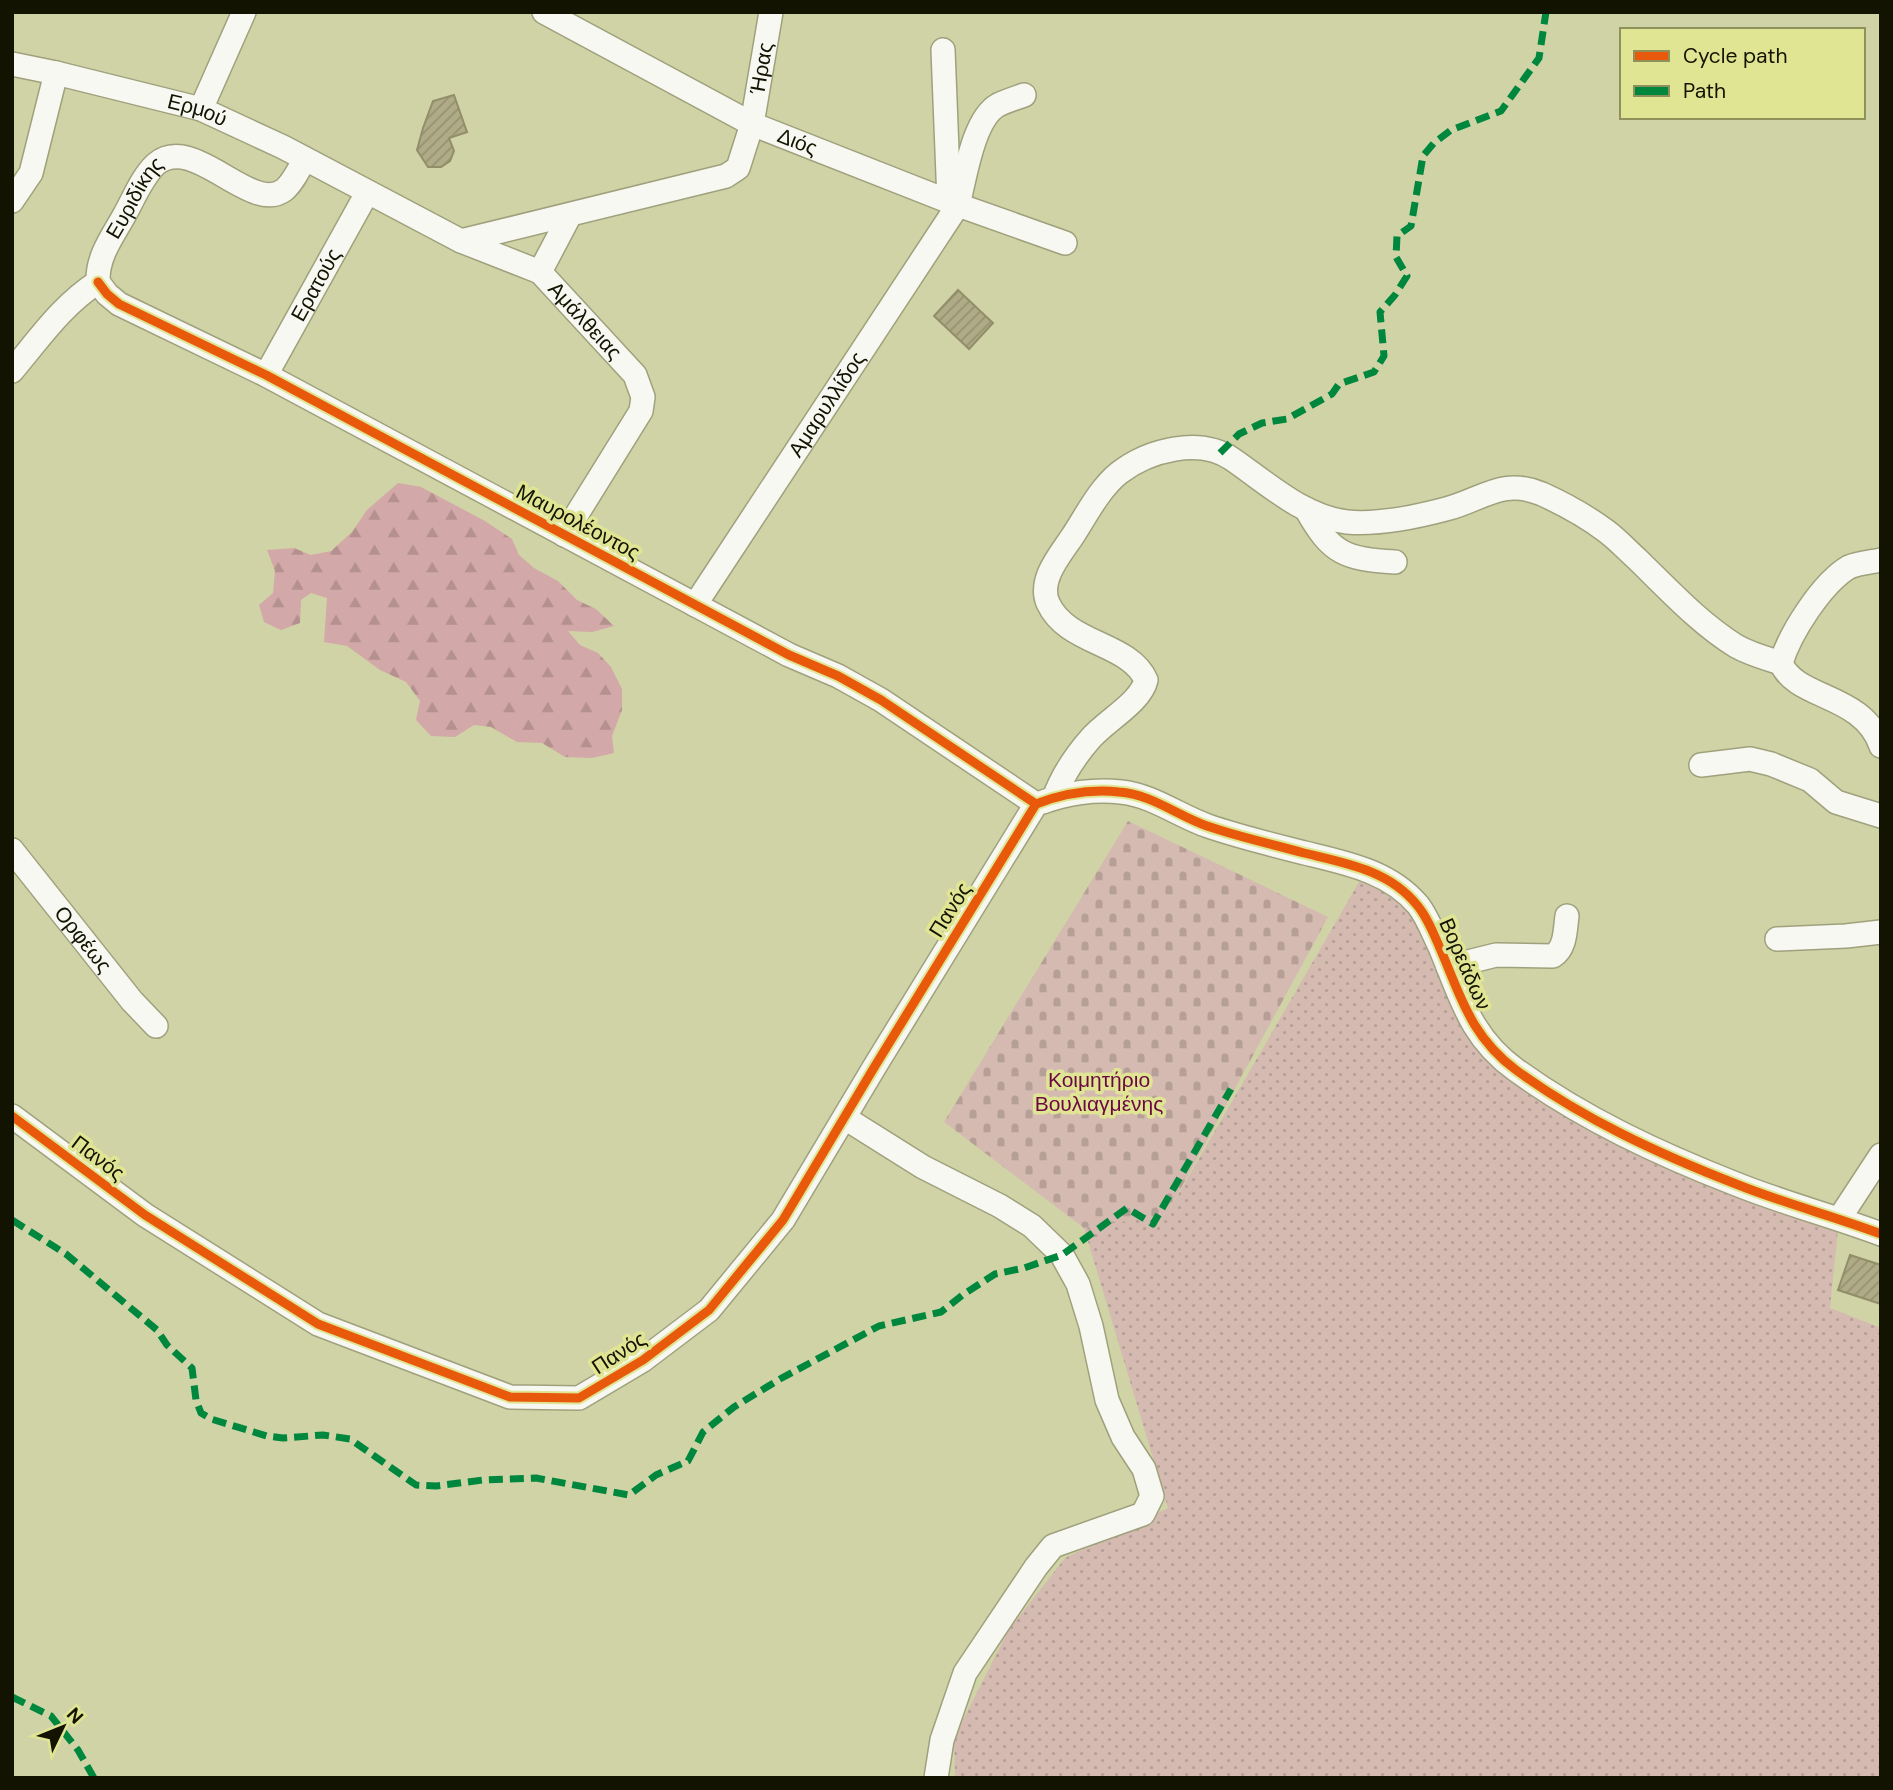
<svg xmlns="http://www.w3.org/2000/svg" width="1893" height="1790" font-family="'DM Sans',sans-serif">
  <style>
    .grass { fill: url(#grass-dots) }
    .forest { fill: url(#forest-firs) }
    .cemetery { fill: url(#cemetery-stones) }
    .building { fill: url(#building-hatch); stroke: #928e69; stroke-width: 2 }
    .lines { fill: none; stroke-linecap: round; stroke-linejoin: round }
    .minor-casing { stroke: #9fa17d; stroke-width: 26 }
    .minor { stroke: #f8f8f2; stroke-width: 23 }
    .quiet { stroke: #00873e; stroke-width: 7; stroke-dasharray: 14 7; stroke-linecap: butt }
    .cycleway-casing { stroke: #e0e594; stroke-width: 13 }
    .cycleway { stroke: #e8590c; stroke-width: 9 }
    .labels { text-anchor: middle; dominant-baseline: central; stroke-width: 7; stroke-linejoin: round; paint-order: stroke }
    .street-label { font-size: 21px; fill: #121300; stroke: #e0e594 }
    .park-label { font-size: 21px; fill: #6b0742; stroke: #e0e594 }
  </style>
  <defs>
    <pattern id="grass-dots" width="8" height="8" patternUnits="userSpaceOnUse" patternTransform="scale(1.75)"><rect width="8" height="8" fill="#d4bab1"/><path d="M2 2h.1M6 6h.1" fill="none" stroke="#b59f96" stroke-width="1.8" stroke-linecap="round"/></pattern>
    <pattern id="forest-firs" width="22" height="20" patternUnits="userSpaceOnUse" patternTransform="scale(1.75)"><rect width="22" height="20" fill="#d3a8a8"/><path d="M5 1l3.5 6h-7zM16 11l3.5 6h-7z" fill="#b4908f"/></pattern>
    <pattern id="cemetery-stones" width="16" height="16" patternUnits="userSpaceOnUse" patternTransform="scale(1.75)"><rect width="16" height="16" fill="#d4bab1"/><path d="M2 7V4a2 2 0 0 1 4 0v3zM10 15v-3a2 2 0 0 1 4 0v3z" fill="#b59f96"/></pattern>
    <pattern id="building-hatch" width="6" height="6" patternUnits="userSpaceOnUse" patternTransform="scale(1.75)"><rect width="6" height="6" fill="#afab86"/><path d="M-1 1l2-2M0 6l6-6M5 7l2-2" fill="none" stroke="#969272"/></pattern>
  </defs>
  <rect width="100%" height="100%" fill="#d0d3a6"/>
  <path class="grass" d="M1363,875L1415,910L1518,1080L1839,1219L1830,1308L1881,1328V1778H955L954,1738L1008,1631L1065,1558L1168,1508L1084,1228L1167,1214Z"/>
  <path class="forest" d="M398,483L421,487L485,521L512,539L519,555L534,568L558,581L577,600L596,609L614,626L592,632L568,631L580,645L598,653L611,667L622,689V710L612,736L614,753L592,758L565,757L542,743L517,742L491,727L474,725L455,737L431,736L416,720L420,701L406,682L380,670L347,646L324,642L327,598L311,593L301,600L300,623L281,630L264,622L259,605L273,593L275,571L267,550L294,548L311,555L331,551L352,532L367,510Z"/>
  <path class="cemetery" d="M1128,821L1328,917L1167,1214L1084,1228L944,1122Z"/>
  <g class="building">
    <path d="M454,95L467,132L449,138L454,151L450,161L441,167H428L417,150L423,128L433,101Z"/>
    <path d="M958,290L993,323L969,349L934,316Z"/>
    <path d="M1850,1255L1881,1265V1304L1838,1290Z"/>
  </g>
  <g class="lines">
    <defs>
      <g id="minor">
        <path id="s1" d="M544,12L752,124L958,205L1065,243"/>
        <path d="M943,50L949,201"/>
        <path id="s2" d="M12,64L56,73L201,109L283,147L461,241L540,272L635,375L643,397L641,411L564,535"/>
        <path d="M201,109L244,12"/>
        <path d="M12,201L31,173L56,73"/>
        <path id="s3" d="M461,241L726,176L738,168L752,124L771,12"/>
        <path d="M540,272L570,215"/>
        <path d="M98,282L107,294L119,304L266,375L789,655L838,676L881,700L1036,804"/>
        <path id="s4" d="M98,282C97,256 113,236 125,214C134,198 142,177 156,164C193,132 251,215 284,190C293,183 299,169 305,159"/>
        <path d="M12,371C39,339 63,304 98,282"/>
        <path id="s5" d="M266,375L367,193"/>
        <path d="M1306,509C1331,554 1345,559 1395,562"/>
        <path d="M1881,560C1871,562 1858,563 1849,567C1822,583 1790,633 1781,663C1796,700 1863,693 1881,746"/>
        <path id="s6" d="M695,605L958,205C965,178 973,119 998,105C1006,101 1016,98 1024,95"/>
        <path d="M1701,765L1750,759L1771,764L1810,780L1836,802L1881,816"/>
        <path d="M1054,798C1062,776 1076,755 1091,738C1107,720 1141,702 1146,680C1129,642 1067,645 1048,603C1038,580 1060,555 1072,537C1086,516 1099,489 1119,473C1149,450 1199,437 1232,459C1267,483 1303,517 1347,522C1379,525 1416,517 1446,509C1482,500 1502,477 1542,494C1564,504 1586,516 1606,531C1617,539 1627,550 1637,559C1668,589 1699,623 1736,646C1750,654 1765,658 1781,663"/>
        <path d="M1043,802C1066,793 1095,789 1121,792C1152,795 1179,816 1208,826C1240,837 1273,845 1305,853C1346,863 1389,871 1418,905C1428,918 1433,933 1440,947C1461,997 1470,1037 1516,1070C1584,1119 1659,1154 1736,1184C1783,1203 1833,1216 1881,1234"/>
        <path id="s7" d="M12,850L132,1001L156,1026"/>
        <path d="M1777,939L1846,936L1881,932"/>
        <path d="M1448,967L1496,955L1553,956C1566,948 1565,929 1567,916"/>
        <path d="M12,1116L145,1215L318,1324L510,1397L579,1398L643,1360L709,1310L783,1220L875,1066L1036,804"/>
        <path d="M845,1118L923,1167L1000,1206L1032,1226L1062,1255L1078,1284L1091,1326L1107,1400L1123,1437L1144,1469L1152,1496L1143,1514L1053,1546L1036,1567L965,1673L942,1740L936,1778"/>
        <path d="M1839,1219L1881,1155"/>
      </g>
    </defs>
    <use href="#minor" class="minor-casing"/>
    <use href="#minor" class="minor"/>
    <g class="quiet">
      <path d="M1220,453L1239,434L1262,423L1287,419L1332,394L1339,384L1374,372L1384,356L1380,312L1395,295L1407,276L1396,257L1397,236L1411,226L1423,156L1434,143L1451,130L1501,111L1539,58L1546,12"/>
      <path d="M12,1220L66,1254L157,1330L167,1345L192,1368L196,1400L201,1413L211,1419L267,1436L283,1438L323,1435L350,1439L416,1485L436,1486L483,1480L536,1478L629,1495L656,1475L688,1461L703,1432L734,1407L780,1379L879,1326L941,1312L964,1294L995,1274L1024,1268L1062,1255L1127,1208L1153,1224L1231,1089"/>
      <path d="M12,1697L51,1716L78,1750L94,1778"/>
    </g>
    <defs>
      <g id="cycleway">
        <path d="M98,282L107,294L119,304L266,375L789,655L838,676L881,700L1036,804"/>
        <path d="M1036,804C1062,794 1091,789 1119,792C1151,794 1178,816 1207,826C1239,837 1272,844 1304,853C1345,863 1389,870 1417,905C1427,917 1433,932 1439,946C1461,996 1470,1036 1516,1070C1583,1119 1659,1154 1736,1184C1783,1203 1833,1216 1881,1234"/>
        <path d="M12,1116L145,1215L318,1324L510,1397L579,1398L643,1360L709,1310L783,1220L875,1066L1036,804"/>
      </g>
    </defs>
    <use href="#cycleway" class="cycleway-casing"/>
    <use href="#cycleway" class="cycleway"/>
  </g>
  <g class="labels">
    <g class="street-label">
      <text stroke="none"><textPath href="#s3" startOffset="390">Ήρας</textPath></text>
      <text stroke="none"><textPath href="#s2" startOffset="191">Ερμού</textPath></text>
      <text stroke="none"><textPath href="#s1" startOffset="285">Διός</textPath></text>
      <text stroke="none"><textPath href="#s4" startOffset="93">Ευριδίκης</textPath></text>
      <text stroke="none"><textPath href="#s5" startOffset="103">Ερατούς</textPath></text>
      <text stroke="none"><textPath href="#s2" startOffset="637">Αμάλθειας</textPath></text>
      <text stroke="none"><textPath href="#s6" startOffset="240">Αμαρυλλίδος</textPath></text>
      <text transform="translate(578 522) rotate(28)">Μαυρολέοντος</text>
      <text transform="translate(950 910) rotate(-58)">Πανός</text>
      <text stroke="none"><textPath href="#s7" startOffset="114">Ορφέως</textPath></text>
      <text transform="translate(1465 964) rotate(66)">Βορεάδων</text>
      <text transform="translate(98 1158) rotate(37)">Πανός</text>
      <text transform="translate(619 1353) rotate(-33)">Πανός</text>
    </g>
    <g class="park-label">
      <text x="1099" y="1080">Κοιμητήριο<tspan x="1099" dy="24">Βουλιαγμένης</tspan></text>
    </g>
  </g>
  <rect width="1893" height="1790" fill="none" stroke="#121300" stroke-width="28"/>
  <rect x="1620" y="28" width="245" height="91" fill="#e0e594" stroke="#8e9159" stroke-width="2"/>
  <rect x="1634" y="51" width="35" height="10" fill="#e8590c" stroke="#8e9159" stroke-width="2"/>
  <text x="1683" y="63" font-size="21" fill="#121300">Cycle path</text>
  <rect x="1634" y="86" width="35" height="10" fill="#00873e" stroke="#8e9159" stroke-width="2"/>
  <text x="1683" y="98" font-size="21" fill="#121300">Path</text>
  <g transform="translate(63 1727) rotate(47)" stroke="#e0e594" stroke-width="5" paint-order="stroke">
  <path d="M0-5L12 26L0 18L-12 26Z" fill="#121300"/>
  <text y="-10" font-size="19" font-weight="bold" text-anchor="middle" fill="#121300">N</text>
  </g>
</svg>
